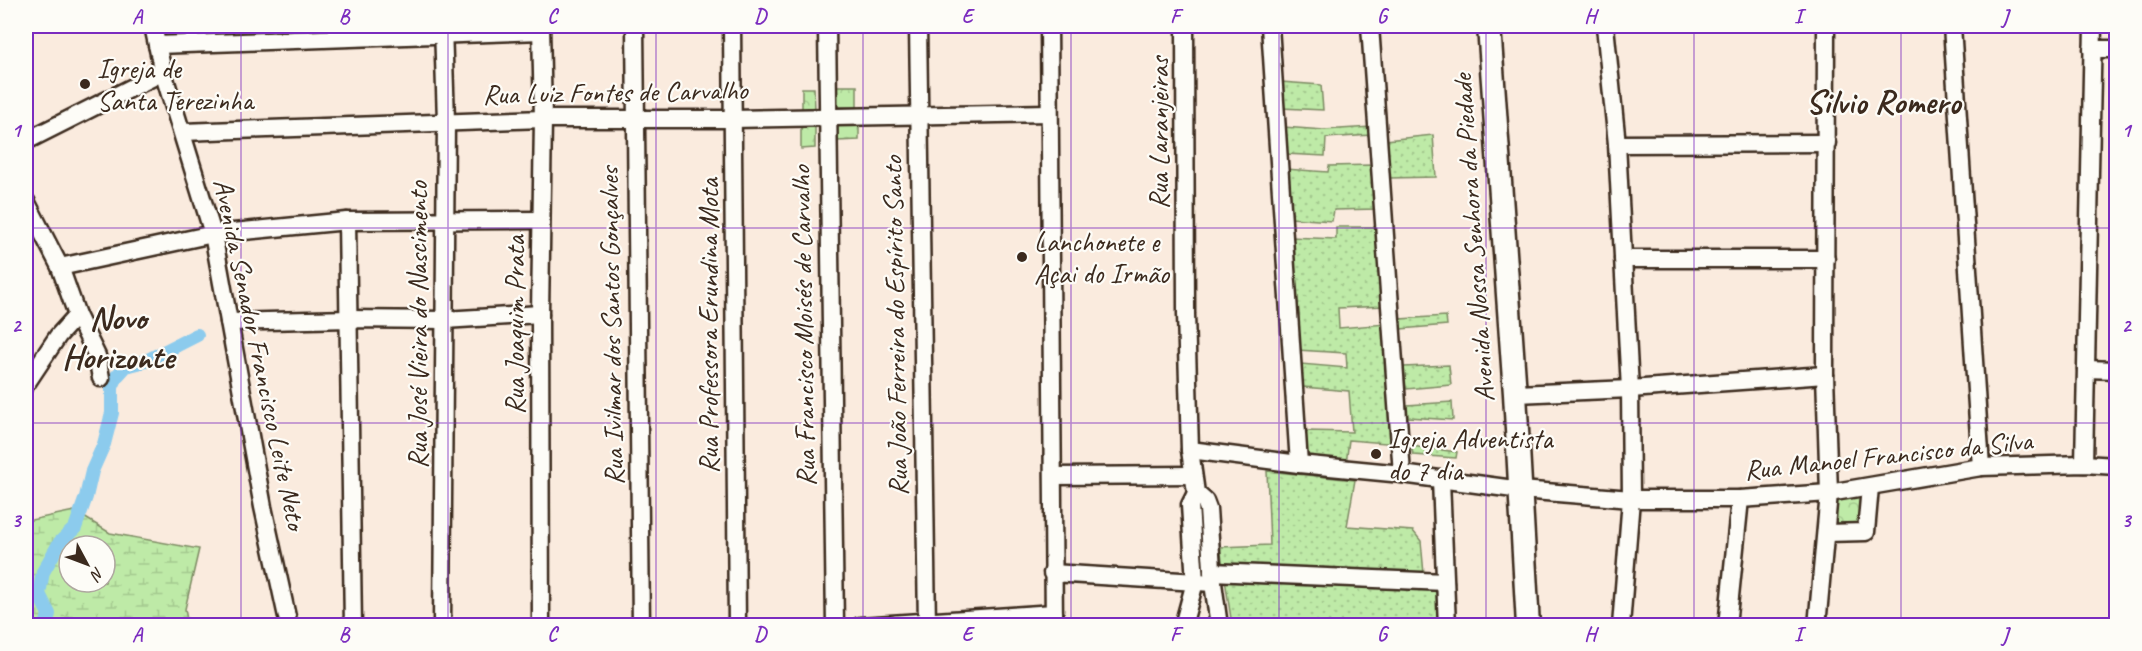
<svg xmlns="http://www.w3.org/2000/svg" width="2142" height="651" font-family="Caveat,sans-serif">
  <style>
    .grass { fill: url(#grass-dots); stroke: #7c8a62; stroke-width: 1.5 }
    .forest { fill: url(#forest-crowns); stroke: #7c8a62; stroke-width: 1.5 }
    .wetland { fill: url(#wetland-marsh); stroke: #7c8a62; stroke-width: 1.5; fill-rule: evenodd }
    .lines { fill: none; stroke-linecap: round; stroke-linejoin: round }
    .canal { stroke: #8ccbed; stroke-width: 14 }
    .minor-casing { stroke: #3b2a1e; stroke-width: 21 }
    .major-casing { stroke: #3b2a1e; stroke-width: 27 }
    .minor { stroke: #fdfcf7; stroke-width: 16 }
    .major { stroke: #fdfcf7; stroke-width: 22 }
    .grid { fill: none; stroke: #7b2cbf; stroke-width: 1.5; stroke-opacity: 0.55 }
    .poi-dot { fill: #3b2a1e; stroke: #fdfcf7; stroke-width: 2 }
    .labels { text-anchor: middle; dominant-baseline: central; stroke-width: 4.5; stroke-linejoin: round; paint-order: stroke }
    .poi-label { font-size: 28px; fill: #3b2a1e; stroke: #fdfcf7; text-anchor: start }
    .street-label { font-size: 28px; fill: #3b2a1e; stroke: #fdfcf7 }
    .district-label { font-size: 34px; font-weight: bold; fill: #3b2a1e; stroke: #fdfcf7 }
    .neatline { fill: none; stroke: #7b2cbf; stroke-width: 2 }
    .grid-label { font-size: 20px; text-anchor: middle; font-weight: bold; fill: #7b2cbf }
  </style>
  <defs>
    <pattern id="grass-dots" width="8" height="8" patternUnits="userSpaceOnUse" patternTransform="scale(1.5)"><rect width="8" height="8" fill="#beeaa7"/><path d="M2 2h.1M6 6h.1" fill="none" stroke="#a4c98f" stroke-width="1.8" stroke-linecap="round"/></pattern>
    <pattern id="forest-crowns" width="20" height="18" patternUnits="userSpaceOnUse" patternTransform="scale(1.5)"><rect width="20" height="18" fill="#beeaa7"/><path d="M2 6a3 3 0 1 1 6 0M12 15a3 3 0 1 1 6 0" fill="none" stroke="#a4c98f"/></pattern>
    <pattern id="wetland-marsh" width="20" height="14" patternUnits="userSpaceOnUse" patternTransform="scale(1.5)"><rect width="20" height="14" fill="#beeaa7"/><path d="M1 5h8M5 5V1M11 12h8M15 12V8" fill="none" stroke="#a4c98f"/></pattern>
  </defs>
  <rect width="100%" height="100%" fill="#faebde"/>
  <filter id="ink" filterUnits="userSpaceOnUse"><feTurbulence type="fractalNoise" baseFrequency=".0167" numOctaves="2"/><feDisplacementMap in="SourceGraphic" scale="12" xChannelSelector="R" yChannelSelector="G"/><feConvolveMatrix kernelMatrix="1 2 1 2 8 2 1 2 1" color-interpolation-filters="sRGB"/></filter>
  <g filter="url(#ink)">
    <g class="grass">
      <path d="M1281,82L1321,85L1323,110L1281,108Z"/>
      <path d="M1283,127L1324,130L1371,127V135L1326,138L1325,156L1285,154Z"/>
      <path d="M1433,135L1436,177L1389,178L1386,140Z"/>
      <path d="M1373,165L1377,209L1334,210L1332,221L1290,218L1285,169L1328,172L1329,166Z"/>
      <path d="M1336,227H1378L1385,306L1338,308L1339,328L1386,324L1398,444L1349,440L1346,464L1304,461L1306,431L1352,432L1349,391L1303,387L1301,364L1347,368L1346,353L1297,350L1290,237L1336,239Z"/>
      <path d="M1446,316L1447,325L1401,329L1400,319Z"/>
      <path d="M1449,365L1451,385L1406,389L1404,367Z"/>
      <path d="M1452,402L1453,420L1408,417L1407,405Z"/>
      <path d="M1411,446L1457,452L1456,458L1413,455Z"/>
      <path d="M1267,471L1355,480L1347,526L1413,531L1421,541L1425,585H1441L1442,625H1232L1220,547L1270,545Z"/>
    </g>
    <g class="forest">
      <path d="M836,86H857V107H837Z"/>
      <path d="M802,88H814L815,109L802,110Z"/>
      <path d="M859,123V140L837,141V124Z"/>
      <path d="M801,125H815V148L801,149Z"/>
      <path d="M1867,495L1863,529L1832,530L1836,498Z"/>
    </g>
    <path class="wetland" d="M74,511L110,533L199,549L185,609L188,625H26V521ZM69,546H105V582H69Z"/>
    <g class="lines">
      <path class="canal" d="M46,626L49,614L39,594L43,572L60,542L75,528L86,497L92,471L104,444L112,413V387L117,376L126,366L146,361L197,335"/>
      <defs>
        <g id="minor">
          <path d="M153,26L163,72L213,234L263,507L289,626"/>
          <path d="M541,26L543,119L540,314L541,626"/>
          <path d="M635,26L641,626"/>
          <path d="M732,26L737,626"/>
          <path d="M827,26L835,626"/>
          <path d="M918,26L927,626"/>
          <path d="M1049,26L1054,626"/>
          <path d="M1185,26L1186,314L1190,450L1196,493L1205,501L1208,509L1213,583L1219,626"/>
          <path d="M1270,26L1299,464"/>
          <path d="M1370,26L1402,474"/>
          <path d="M1605,26L1617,144L1630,389L1631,499L1621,626"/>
          <path d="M1952,26L1981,467"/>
          <path d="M157,45L541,31"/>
          <path d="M2092,49H2116"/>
          <path d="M183,132L543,119H733L1049,113"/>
          <path d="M26,141L163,72"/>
          <path d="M1617,144L1827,143"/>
          <path d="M26,201L60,267L77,315L97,356L101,378"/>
          <path d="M347,221L353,626"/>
          <path d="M1623,259H1826"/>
          <path d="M60,267L213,234L347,221L541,220"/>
          <path d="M229,322L349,319L444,320L540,314"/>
          <path d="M2086,369L2116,370"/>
          <path d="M26,384L58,336L77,315"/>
          <path d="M1515,394L1630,389L1825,375"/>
          <path d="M1190,450L1299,464L1402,474L1521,490L1631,499H1740L1829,493L1981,467L2084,464L2116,466"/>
          <path d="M2084,464L2093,26"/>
          <path d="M1054,476L1193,475"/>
          <path d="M1441,480L1447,626"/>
          <path d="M1826,533L1866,532L1870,487"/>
          <path d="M1212,572L1445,582"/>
          <path d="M1052,573L1213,583"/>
          <path d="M442,626L446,121L443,26"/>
          <path d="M860,626L1054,613"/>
          <path d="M1183,626L1195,582L1190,505L1196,493"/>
          <path d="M1727,626L1740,499"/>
          <path d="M1817,626L1829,493L1825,375L1826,26"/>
        </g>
        <path id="major" d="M1489,26L1515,394L1528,626"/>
      </defs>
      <use href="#minor" class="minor-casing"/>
      <use href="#major" class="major-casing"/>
      <use href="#minor" class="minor"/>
      <use href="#major" class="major"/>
    </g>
  </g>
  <path class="grid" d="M241,26V626M448,26V626M656,26V626M863,26V626M1071,26V626M1279,26V626M1486,26V626M1694,26V626M1901,26V626M26,228H2116M26,423H2116"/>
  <g class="poi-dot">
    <circle cx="85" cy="84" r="6"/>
    <circle cx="1022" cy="257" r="6"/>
    <circle cx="1376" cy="454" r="6"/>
  </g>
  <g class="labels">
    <g class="poi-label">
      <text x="97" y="68">Igreja de<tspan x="97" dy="32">Santa Terezinha</tspan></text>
      <text x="1034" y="241">Lanchonete e<tspan x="1034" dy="32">Açai do Irmão</tspan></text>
      <text x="1388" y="438">Igreja Adventista<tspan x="1388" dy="32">do 7 dia</tspan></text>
    </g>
    <g class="street-label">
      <text transform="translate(615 92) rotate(-1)">Rua Luiz Fontes de Carvalho</text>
      <text transform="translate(1158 133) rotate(-90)">Rua Laranjeiras</text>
      <text transform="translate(1473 238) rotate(-94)">Avenida Nossa Senhora da Piedade</text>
      <text transform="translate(417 325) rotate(-90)">Rua José Vieira do Nascimento</text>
      <text transform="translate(514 325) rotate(-90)">Rua Joaquim Prata</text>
      <text transform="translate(611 326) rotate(-91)">Rua Ivilmar dos Santos Gonçalves</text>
      <text transform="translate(708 326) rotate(-90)">Rua Professora Erundina Mota</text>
      <text transform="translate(803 326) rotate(-91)">Rua Francisco Moisés de Carvalho</text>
      <text transform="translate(895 326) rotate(-91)">Rua João Ferreira do Espírito Santo</text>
      <text transform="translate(260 354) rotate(78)">Avenida Senador Francisco Leite Neto</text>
      <text transform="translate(1888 455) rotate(-6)">Rua Manoel Francisco da Silva</text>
    </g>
    <g class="district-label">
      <text x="1883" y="101">Silvio Romero</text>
      <text x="118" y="317">Novo<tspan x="118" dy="39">Horizonte</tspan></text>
    </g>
  </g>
  <rect width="2142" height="651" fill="none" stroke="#fdfcf7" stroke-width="66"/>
  <g transform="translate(87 564) rotate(131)"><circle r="28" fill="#fdfcf7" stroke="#afa8a0" stroke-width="1.5"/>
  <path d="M0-4.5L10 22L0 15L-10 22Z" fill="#3b2a1e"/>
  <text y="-9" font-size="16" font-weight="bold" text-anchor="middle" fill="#3b2a1e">N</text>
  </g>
  <rect x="33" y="33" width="2076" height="585" class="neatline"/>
  <g class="grid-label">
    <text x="137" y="23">A</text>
    <text x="344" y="23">B</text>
    <text x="552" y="23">C</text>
    <text x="760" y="23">D</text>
    <text x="967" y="23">E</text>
    <text x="1175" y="23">F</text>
    <text x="1382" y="23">G</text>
    <text x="1590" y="23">H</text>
    <text x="1798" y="23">I</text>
    <text x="2005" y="23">J</text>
    <text x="16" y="137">1</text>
    <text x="2126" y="137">1</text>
    <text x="16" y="332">2</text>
    <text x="2126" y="332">2</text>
    <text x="16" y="527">3</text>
    <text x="2126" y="527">3</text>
    <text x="137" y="641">A</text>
    <text x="344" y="641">B</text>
    <text x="552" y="641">C</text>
    <text x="760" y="641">D</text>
    <text x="967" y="641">E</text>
    <text x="1175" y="641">F</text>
    <text x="1382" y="641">G</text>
    <text x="1590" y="641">H</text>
    <text x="1798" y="641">I</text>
    <text x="2005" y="641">J</text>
  </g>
</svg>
